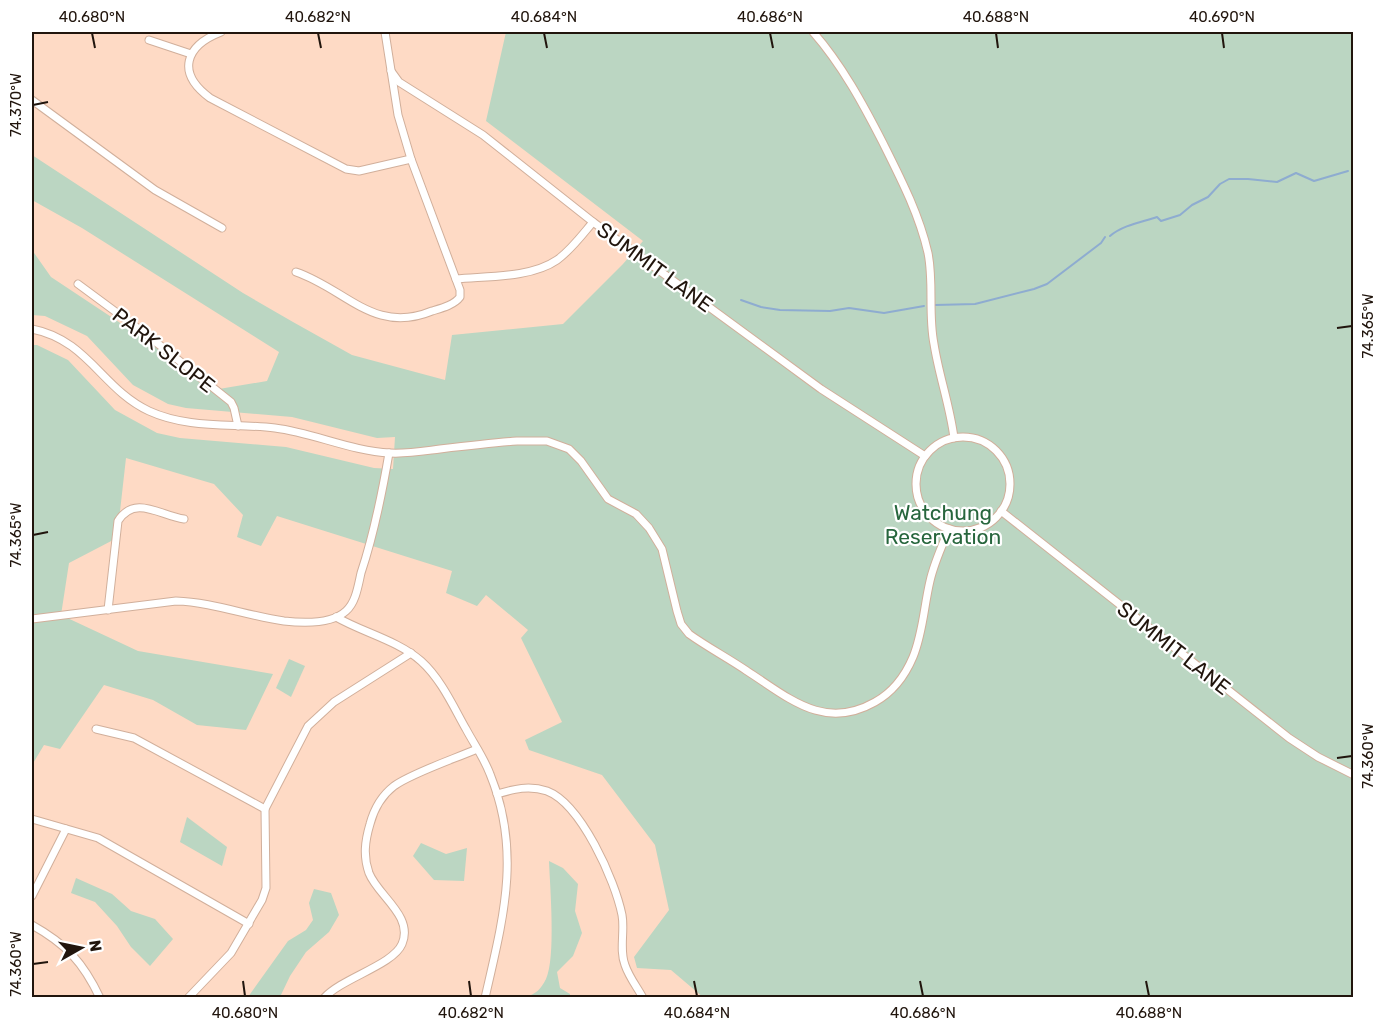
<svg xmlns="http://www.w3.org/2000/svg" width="1385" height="1029" font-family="Rubik,sans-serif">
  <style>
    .green { fill: #bbd6c2 }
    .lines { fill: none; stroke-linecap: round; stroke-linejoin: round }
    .stream { stroke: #8eacd0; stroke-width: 2 }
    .minor-casing { stroke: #d1af9b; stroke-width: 9 }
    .minor { stroke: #fff; stroke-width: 7 }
    .ticks { fill: none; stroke: #21150d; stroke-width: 2 }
    .labels { text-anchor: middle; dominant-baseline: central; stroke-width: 4.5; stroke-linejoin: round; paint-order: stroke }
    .street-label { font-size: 21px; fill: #21150d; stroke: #fff }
    .park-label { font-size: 21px; fill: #27663d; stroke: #fff }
    .neatline { fill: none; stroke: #21150d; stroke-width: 2 }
    .ticks-label { font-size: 15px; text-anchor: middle; fill: #21150d }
  </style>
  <rect width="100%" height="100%" fill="#fedac5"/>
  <g class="green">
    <path d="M506,32H1353V997L704,998L671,970L637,968L634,957L669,910L655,845L602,775L529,750L525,740L562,722L521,638L528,630L486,595L477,606L446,593L452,571L277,516L261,546L237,537L243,515L214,484L126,458L117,538L69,563L61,615L138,651L273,674L246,730L197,725L153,700L104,685L60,749L44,745L32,765V345H37L68,360L115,410L157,433L180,438L286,447L374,468L393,469L395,437L377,438L292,417L186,408L168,404L133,385L87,336L45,316L32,315V250L51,277L167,354L213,390L267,381L279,352L82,228L32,200V155L243,293L293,322L352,355L445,380L452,335L563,324L623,264L643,241L486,121Z"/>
    <path d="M289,659L305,666L291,697L276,688Z"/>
    <path d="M187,817L227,847L222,866L180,842Z"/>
    <path d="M421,843L446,854L467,848L464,881L434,880L413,856Z"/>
    <path d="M549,861L563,868L578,884L575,911L582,933L573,956L557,972L560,988L570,994V997H526C536,994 541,989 546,979C556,958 550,887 549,861Z"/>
    <path d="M76,878L112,894L131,911L155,919L173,939L150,966L131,947L117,926L95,902L71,893Z"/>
    <path d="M314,889L331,893L339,915L329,932L306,952L290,976L280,997H248L288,941L306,930L313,920L309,903Z"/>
  </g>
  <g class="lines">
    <g class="stream">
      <path d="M1110,236C1123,225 1142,222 1157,217L1161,221L1180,215L1192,205L1208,197L1220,184L1229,179H1248L1277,182L1296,173L1314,181L1348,171"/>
      <path d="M741,300L761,307L780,310L830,311L849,308L884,313L924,306"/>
      <path d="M935,305L975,304L1034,289L1047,284L1101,243L1105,237"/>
    </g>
    <defs>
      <g id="minor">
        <path d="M221,32C185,46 176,73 210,98L346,169L359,171L411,159"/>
        <path d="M813,32C842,65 863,104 883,143C901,179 919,214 928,253C934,283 928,314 934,344C939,376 950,406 954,438"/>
        <path d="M149,40L191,54"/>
        <path d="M391,71L399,82L483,135L593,222L821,389L925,456"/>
        <path d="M32,100L155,190L222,228"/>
        <path d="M296,272C346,289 374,335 432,311C442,308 454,305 460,297V290L411,159L398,115L385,32"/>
        <path d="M456,279C487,276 531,278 557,260C571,250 582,235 593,222"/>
        <path d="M78,284L147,335L231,402L234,408L238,426"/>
        <path d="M32,329C88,340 102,389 149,411C188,429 233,423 275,428C314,433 351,451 390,453C407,454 424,451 440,449C466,446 492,443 517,441H547L569,449L581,461L608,499L636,514L649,528L662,549L677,611L681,624L689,634C707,647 728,658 747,671C789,698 824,731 875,702C893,692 905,676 913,657C923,633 924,606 930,581C934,563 942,546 949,529"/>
        <circle cx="963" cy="484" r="47"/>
        <path d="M1001,511L1289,738L1318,757L1354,775"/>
        <path d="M108,610L118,521C135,494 161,516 184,519"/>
        <path d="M336,617C364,633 397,640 421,661C441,679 453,706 466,729C474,744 484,758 490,774C522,852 503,919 485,998"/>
        <path d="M32,619L176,601C212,602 248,616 284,621C302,623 332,624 346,611C356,602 358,586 361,573C374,534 382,494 389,453"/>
        <path d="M96,729L134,738L265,809"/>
        <path d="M497,794C514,789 529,785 547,791C581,804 615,880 622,915C625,931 619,950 625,965C629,977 637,987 643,998"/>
        <path d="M32,819L98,838L249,924"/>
        <path d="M32,896L66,829"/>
        <path d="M32,925C66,944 83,962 100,998"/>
        <path d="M188,998L231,953L262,900L266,888L265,809L308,726L334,702L411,653"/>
        <path d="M324,998C342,978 393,965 402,944C414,916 378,896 369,873C363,856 365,841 370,824C374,809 381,796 394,786C412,773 454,759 477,749"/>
      </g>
    </defs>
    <use href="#minor" class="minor-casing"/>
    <use href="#minor" class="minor"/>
  </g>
  <path class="ticks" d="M92,33L95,48M318,33L321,48M544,33L547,48M770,33L773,48M996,33L998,48M1222,33L1224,48M33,105L48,102M1337,328L1352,326M33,535L48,532M1337,758L1352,756M33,964L48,962M243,981L245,996M469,981L471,996M694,981L697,996M920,981L923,996M1146,981L1149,996"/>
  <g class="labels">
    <g class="street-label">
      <text transform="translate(655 267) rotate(36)">SUMMIT LANE</text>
      <text transform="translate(164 350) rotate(38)">PARK SLOPE</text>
      <text transform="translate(1174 648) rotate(38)">SUMMIT LANE</text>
    </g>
    <g class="park-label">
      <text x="943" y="512">Watchung<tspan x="943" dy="24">Reservation</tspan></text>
    </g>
  </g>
  <rect width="1385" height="1029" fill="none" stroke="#ffffff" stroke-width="66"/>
  <g transform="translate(81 948) rotate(81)" stroke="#ffffff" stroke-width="4.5" paint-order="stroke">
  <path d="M0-4.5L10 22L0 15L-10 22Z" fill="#21150d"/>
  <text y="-9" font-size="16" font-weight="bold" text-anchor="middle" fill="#21150d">N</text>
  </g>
  <rect x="33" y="33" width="1319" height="963" class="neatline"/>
  <g class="ticks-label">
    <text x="92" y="22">40.680°N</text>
    <text x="318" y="22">40.682°N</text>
    <text x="544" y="22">40.684°N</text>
    <text x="770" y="22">40.686°N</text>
    <text x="996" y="22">40.688°N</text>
    <text x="1222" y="22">40.690°N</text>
    <text transform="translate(16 105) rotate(-90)" y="5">74.370°W</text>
    <text transform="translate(1368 326) rotate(-90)" y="5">74.365°W</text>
    <text transform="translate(16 535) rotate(-90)" y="5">74.365°W</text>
    <text transform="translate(1368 756) rotate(-90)" y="5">74.360°W</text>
    <text transform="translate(16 964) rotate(-90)" y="5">74.360°W</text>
    <text x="245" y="1018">40.680°N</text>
    <text x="471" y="1018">40.682°N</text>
    <text x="697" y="1018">40.684°N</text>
    <text x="923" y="1018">40.686°N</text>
    <text x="1149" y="1018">40.688°N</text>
  </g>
</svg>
